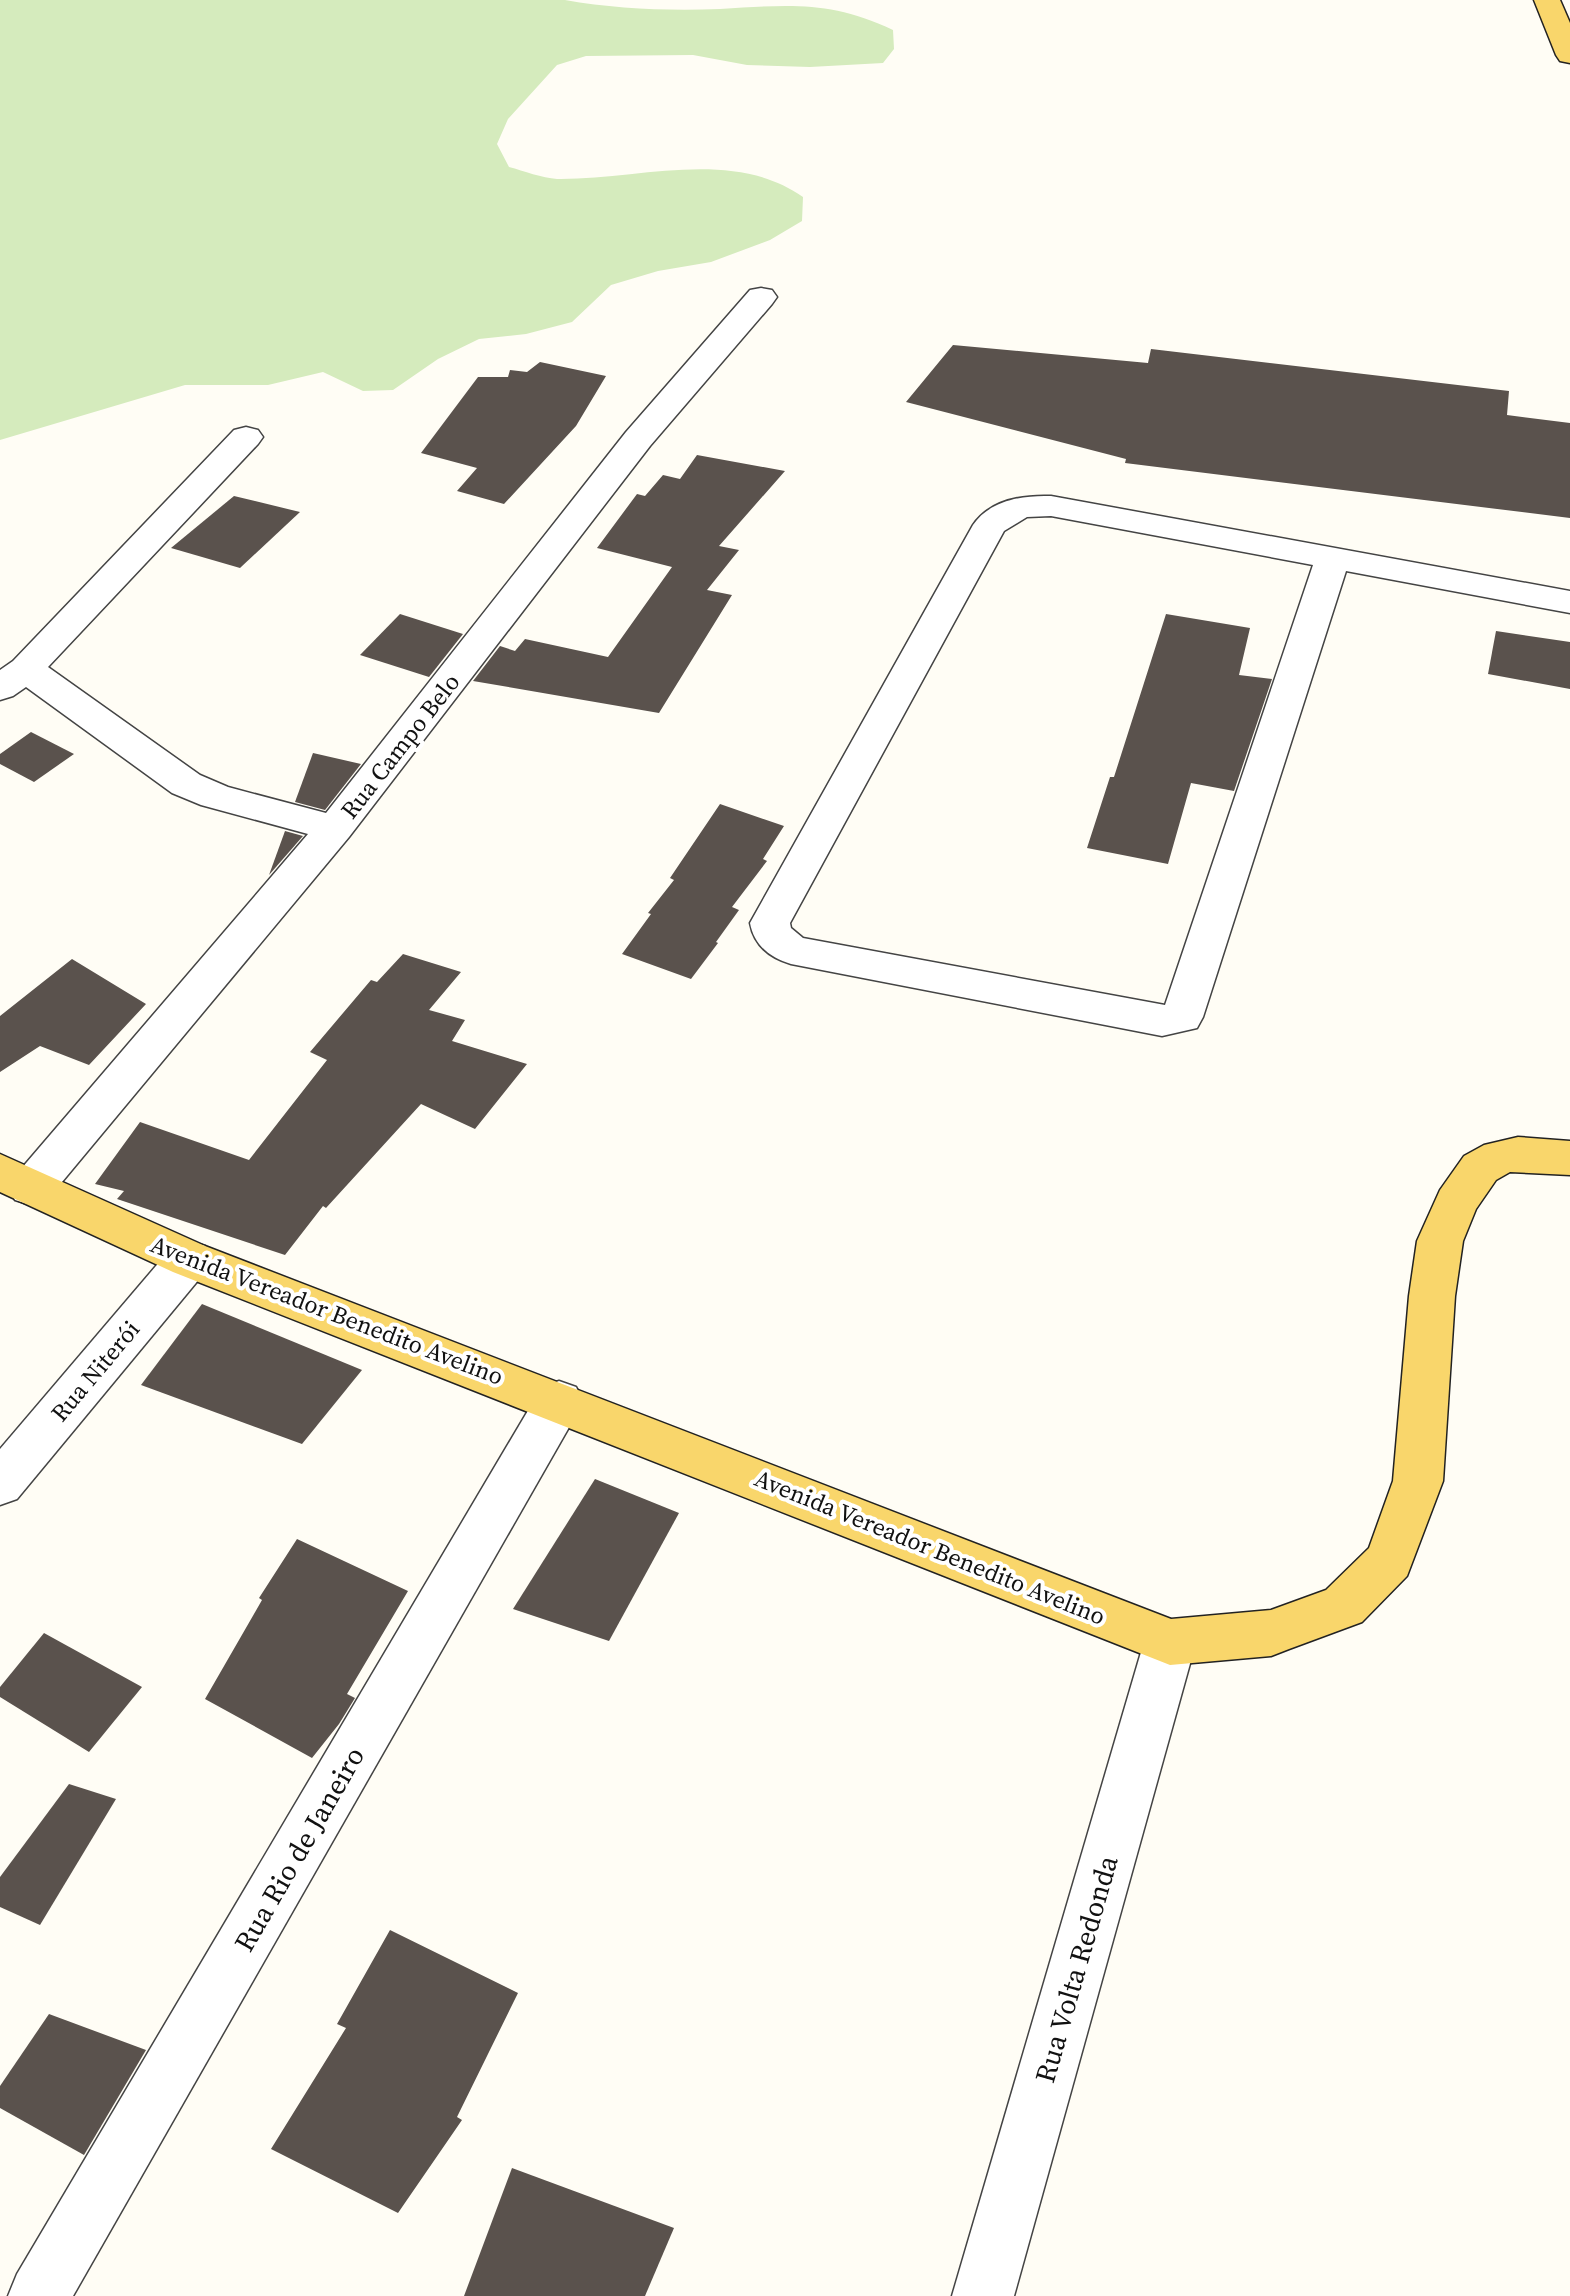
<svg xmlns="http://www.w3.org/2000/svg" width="1570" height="2296" font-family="'Source Serif 4',serif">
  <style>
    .green { fill: #d5ebbd }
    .building { fill: #5a524d }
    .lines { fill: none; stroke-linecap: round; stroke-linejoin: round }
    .minor-casing { stroke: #444; stroke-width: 3 }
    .major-casing { stroke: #222; stroke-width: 3 }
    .minor { fill: #fff; fill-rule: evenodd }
    .major { fill: #f9d66b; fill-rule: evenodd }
    .labels { text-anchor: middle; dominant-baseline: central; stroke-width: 8; stroke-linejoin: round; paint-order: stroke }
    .street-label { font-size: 24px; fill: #111; stroke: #fff }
    .near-street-label { font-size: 28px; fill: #111; stroke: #fff }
  </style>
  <rect width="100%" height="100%" fill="#fffdf5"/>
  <path class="green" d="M0,0H565C615,9 669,11 720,9C788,5 830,0 893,30L894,49L883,63L810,67L747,65L693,55L586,56L557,65L508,119L497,144L509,167C524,171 542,178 557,179C638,180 732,147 803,197L802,221L770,240L711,262L658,271L611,285L572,322L526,334L479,339L438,359L393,390L363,391L323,372L268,385H185L0,440Z"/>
  <g class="building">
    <path d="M953,345L1148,363L1151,349L1509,391L1507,415L1570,423V518L1125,463L1126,459L906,402Z"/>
    <path d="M540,362L606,376L576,426L504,504L457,491L477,468L421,453L478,377H508L510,370L527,372Z"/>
    <path d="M697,455L785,471L719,546L739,550L707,590L732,595L659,713L473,681L500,646L515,651L525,639L608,657L672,567L597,548L637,494L645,496L663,475L680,479Z"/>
    <path d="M234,496L300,512L240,568L171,548Z"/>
    <path d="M400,614L463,634L429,677L360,655Z"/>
    <path d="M1166,614L1250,628L1239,675L1272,679L1234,791L1191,783L1168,864L1087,848L1110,777H1114Z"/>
    <path d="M1496,631L1570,642V689L1488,674Z"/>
    <path d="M31,732L74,754L34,782L0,764V754Z"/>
    <path d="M313,753L361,764L325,810L295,802Z"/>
    <path d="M720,804L784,826L763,859L767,861L732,907L739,910L716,942L718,943L691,979L622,954L651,914L648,913L674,880L670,878Z"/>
    <path d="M285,831L303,836L269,875Z"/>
    <path d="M403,954L461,972L429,1010L465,1020L452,1041L527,1064L475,1129L421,1104L326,1208L323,1206L285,1255L117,1199L124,1191L95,1184L140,1122L249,1160L327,1060L310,1052L371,980L377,982Z"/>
    <path d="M72,959L146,1004L89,1065L40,1046L0,1072V1016Z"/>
    <path d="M202,1304L362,1370L302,1444L141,1385Z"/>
    <path d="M595,1479L679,1513L609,1641L513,1609Z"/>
    <path d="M297,1539L408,1591L347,1694L355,1698L339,1724L312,1758L205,1699L262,1600L259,1598Z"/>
    <path d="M44,1633L142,1687L89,1752L0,1697V1687Z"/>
    <path d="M69,1784L116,1799L40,1925L0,1907V1877Z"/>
    <path d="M390,1930L518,1993L457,2117L462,2120L398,2213L271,2149L346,2028L337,2024Z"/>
    <path d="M49,2014L146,2050L84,2155L0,2108V2086Z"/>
    <path d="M512,2168L674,2228L645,2296H464Z"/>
  </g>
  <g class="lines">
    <defs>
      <g id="minor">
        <path d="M761,288L772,290L777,297L772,304L650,446L349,837L47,1200L31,1205L15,1200L9,1188L15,1176L308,834L201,805L172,793L26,687L13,696L0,700V670L13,661L234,430L246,427L258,430L263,437L258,444L48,667L200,775L228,787L326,813L626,432L750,290Z"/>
        <path d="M1051,496L1570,591V613L1346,571L1203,1017L1197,1028L1162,1036L791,964C770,958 754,945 750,923L973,525C990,500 1023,495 1051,496ZM1051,516L1313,565L1165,1005L803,938L791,928L790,923L1004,531L1027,517Z"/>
        <path d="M189,1241L205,1246L212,1259L205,1272L17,1499L0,1505V1449L173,1246Z"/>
        <path d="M559,1381L576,1387L583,1401L576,1415L73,2296H8L17,2274L542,1387Z"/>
        <path d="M1170,1619L1188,1626L1196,1642L1014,2296H952L1144,1642L1152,1626Z"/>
      </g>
      <g id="major">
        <path d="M1534,0H1560L1570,23V63L1560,61L1556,55Z"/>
        <path d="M1518,1137L1570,1141V1175L1510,1172L1496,1180L1476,1209L1463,1241L1455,1296L1443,1481L1407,1576L1362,1622L1289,1649L1271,1656L1170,1665L173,1272L0,1192V1154L205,1246L1171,1619L1271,1610L1326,1590L1369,1548L1393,1481L1409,1296L1417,1241L1440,1190L1464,1156L1484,1145Z"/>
      </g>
    </defs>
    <use href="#minor" class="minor-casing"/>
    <use href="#major" class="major-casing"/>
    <use href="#minor" class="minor"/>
    <use href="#major" class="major"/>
  </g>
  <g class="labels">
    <g class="street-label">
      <text transform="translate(400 746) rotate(-52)">Rua Campo Belo</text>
      <text transform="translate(327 1310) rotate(21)">Avenida Vereador Benedito Avelino</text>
      <text transform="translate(95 1371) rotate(-50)">Rua Niterói</text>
      <text transform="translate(930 1547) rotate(22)">Avenida Vereador Benedito Avelino</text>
    </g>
    <g class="near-street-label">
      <text transform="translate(299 1849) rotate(-60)">Rua Rio de Janeiro</text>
      <text transform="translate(1076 1969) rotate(-74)">Rua Volta Redonda</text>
    </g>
  </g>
</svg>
